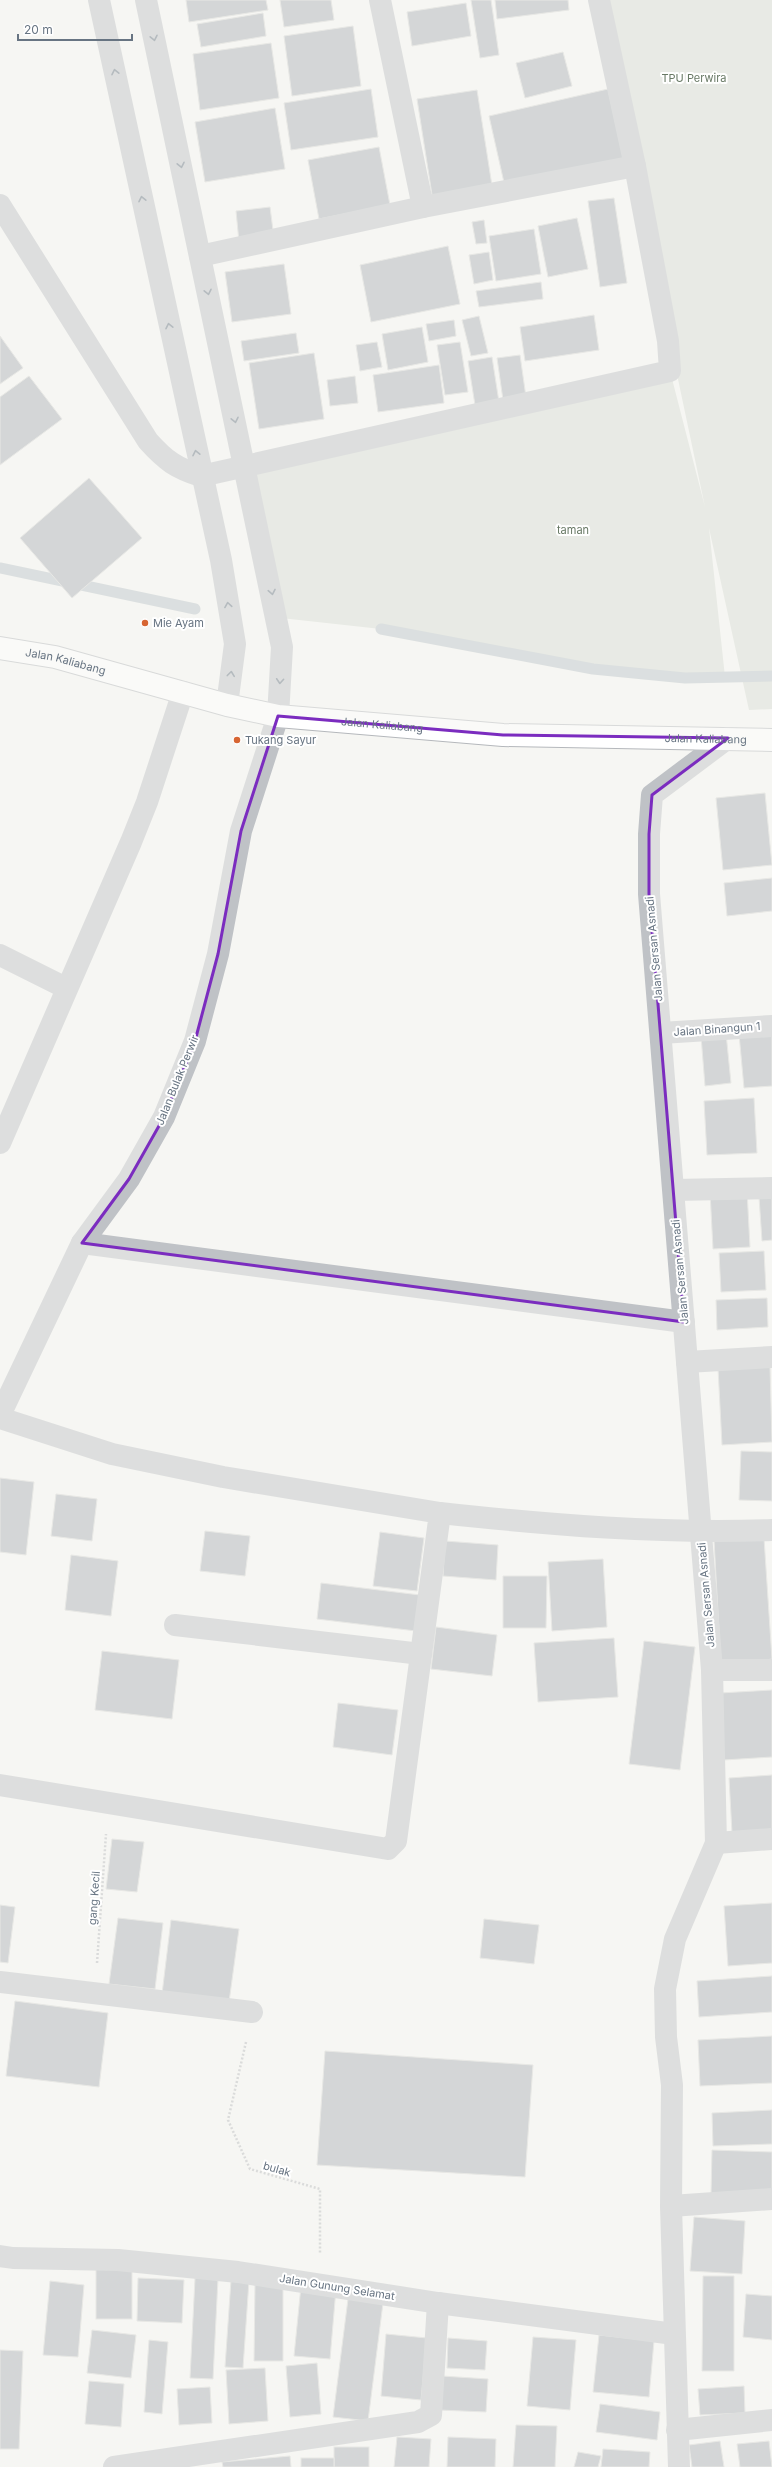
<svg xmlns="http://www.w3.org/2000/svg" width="772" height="2467" font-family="Inter,sans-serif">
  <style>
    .green { fill: #d7dcd4 }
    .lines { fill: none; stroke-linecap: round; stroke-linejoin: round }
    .stream { stroke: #bbc4c9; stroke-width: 11 }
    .building { fill: #aab0b6; stroke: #d7d7d5 }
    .primary-casing { stroke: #b5b8bc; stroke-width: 24 }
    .path { stroke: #b9bbbe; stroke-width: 2.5; stroke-dasharray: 2 2; stroke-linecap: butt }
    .street { stroke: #bfc2c6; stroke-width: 22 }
    .primary { stroke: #fff; stroke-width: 22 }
    .oneway { stroke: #677482 }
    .marked { fill: none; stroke: #7b2cbf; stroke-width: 3; stroke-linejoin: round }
    .poi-dot { fill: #d76532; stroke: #fff; stroke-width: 1.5 }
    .labels { text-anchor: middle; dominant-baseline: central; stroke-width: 4; stroke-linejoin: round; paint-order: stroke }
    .park-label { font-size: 11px; fill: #687965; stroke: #fff }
    .poi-label { font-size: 11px; fill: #677482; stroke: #fff; text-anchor: start }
    .street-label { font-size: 11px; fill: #677482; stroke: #fff }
  </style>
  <rect width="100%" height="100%" fill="#f6f6f3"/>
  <path class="green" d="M598,0H772V709L749,710L709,528L725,677L685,678L593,669L381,629L281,618L245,468L670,371L705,507Z"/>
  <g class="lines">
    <g class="stream">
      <path d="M0,568L195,609"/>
      <path d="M381,629L593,669L685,678L772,676"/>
    </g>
  </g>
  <g class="building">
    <path d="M186,0H266L268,10L189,22Z"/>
    <path d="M280,0H331L334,20L284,27Z"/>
    <path d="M471,0H491L499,55L480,58Z"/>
    <path d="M495,0H568L569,10L497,19Z"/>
    <path d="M466,3L471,36L412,46L407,12Z"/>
    <path d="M263,13L266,36L201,47L197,24Z"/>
    <path d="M353,26L361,86L292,96L284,36Z"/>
    <path d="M271,43L279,98L200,110L193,54Z"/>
    <path d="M563,52L572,86L525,98L516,63Z"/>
    <path d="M371,89L378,137L291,150L284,103Z"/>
    <path d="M608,89L624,160L505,187L489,116Z"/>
    <path d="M477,90L493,192L433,201L417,99Z"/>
    <path d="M275,108L285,169L205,182L195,122Z"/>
    <path d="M379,147L390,205L319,219L308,160Z"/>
    <path d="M614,198L627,283L600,287L588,201Z"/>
    <path d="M270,207L274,238L239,242L236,211Z"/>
    <path d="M577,218L588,269L548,277L538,226Z"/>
    <path d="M484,220L487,243L476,244L472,222Z"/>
    <path d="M534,229L541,274L496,281L489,236Z"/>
    <path d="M448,246L460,304L371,322L360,265Z"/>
    <path d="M489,252L493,280L474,284L469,255Z"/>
    <path d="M284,264L291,314L232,322L225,272Z"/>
    <path d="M541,282L543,299L479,307L476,291Z"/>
    <path d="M594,315L599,350L525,361L520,327Z"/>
    <path d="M479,316L488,353L471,356L462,320Z"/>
    <path d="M454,320L456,336L429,341L426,324Z"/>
    <path d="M422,327L428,362L388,370L382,334Z"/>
    <path d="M296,333L299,353L244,361L241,341Z"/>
    <path d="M0,336L23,368L0,384Z"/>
    <path d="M377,342L382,367L360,371L356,345Z"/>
    <path d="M460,342L468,392L445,395L437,345Z"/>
    <path d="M314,353L324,419L259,429L249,363Z"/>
    <path d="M520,355L526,397L503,400L497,358Z"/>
    <path d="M492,357L499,402L475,405L468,361Z"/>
    <path d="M439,365L444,403L378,412L373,375Z"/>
    <path d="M29,376L62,419L0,465V397Z"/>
    <path d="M355,376L358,403L330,406L327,380Z"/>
    <path d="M89,478L142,538L72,598L20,538Z"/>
    <path d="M765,793L772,865L723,870L716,798Z"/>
    <path d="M772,878V911L727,916L724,883Z"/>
    <path d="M772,1031V1086L744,1088L739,1034Z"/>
    <path d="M726,1033L731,1083L705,1086L701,1036Z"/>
    <path d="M754,1098L757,1153L707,1155L704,1101Z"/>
    <path d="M747,1190L750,1247L713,1249L710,1192Z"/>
    <path d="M772,1196V1240L762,1241L759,1197Z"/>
    <path d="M764,1251L766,1290L721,1292L719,1253Z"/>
    <path d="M767,1298L768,1327L717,1330L716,1300Z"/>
    <path d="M770,1366L772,1442L722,1445L718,1368Z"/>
    <path d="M741,1451L772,1452V1501L739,1500Z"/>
    <path d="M0,1478L34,1482L26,1555L0,1552Z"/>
    <path d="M56,1494L97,1499L92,1541L51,1536Z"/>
    <path d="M205,1531L250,1536L245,1576L200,1571Z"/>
    <path d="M380,1532L424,1538L417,1591L373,1586Z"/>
    <path d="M764,1538L772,1659L721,1667L714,1540Z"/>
    <path d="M445,1541L498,1545L496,1580L443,1576Z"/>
    <path d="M71,1555L118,1561L111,1616L65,1610Z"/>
    <path d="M603,1559L607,1627L552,1631L548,1562Z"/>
    <path d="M503,1576H547L546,1628H503Z"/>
    <path d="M321,1583L420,1595L416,1631L317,1619Z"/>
    <path d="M436,1627L497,1635L492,1676L431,1669Z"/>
    <path d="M614,1638L618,1697L538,1702L534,1643Z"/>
    <path d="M644,1641L695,1647L680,1770L629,1764Z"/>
    <path d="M102,1651L179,1660L172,1719L95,1710Z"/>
    <path d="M772,1690V1757L724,1760L720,1693Z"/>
    <path d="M338,1703L398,1710L392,1755L333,1747Z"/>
    <path d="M772,1775V1830L732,1833L729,1778Z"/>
    <path d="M112,1839L144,1842L137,1892L106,1889Z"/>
    <path d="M772,1903V1963L728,1966L724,1906Z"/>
    <path d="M0,1905L15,1907L8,1963L0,1962Z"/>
    <path d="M118,1918L163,1923L155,1989L109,1984Z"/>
    <path d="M484,1919L539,1925L534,1964L480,1958Z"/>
    <path d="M171,1920L239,1929L229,2002L162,1994Z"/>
    <path d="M772,1976V2012L699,2017L697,1981Z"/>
    <path d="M15,2001L108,2013L99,2087L6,2076Z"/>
    <path d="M772,2036V2083L700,2086L698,2040Z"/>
    <path d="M325,2051L533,2065L525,2177L317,2165Z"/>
    <path d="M772,2110V2144L713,2146L712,2113Z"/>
    <path d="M712,2150L772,2152V2195L711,2194Z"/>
    <path d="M694,2217L745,2221L742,2274L690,2271Z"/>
    <rect x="96" y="2265" width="36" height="54"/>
    <path d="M703,2276H734V2371H702Z"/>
    <path d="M138,2278L184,2280L182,2323L137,2321Z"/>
    <path d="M195,2278L218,2279L213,2379L190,2378Z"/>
    <path d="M231,2280L249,2281L243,2368L225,2367Z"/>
    <path d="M50,2281L84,2285L78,2357L43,2355Z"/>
    <path d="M255,2284H283V2361H254Z"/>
    <path d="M301,2286L336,2289L330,2359L294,2356Z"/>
    <path d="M746,2294L772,2296V2340L743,2337Z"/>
    <path d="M348,2299L383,2303L368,2421L333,2417Z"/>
    <path d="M92,2330L136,2335L131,2378L87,2373Z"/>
    <path d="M386,2334L427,2338L421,2400L381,2396Z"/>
    <path d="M599,2335L654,2341L649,2397L593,2392Z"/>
    <path d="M533,2337L576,2340L570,2410L527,2406Z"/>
    <path d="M448,2338L487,2341L485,2370L447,2368Z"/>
    <path d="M149,2340L168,2342L162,2414L144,2412Z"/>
    <path d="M0,2350L23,2351L19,2449H0Z"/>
    <path d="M317,2363L321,2414L290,2417L286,2366Z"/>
    <path d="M265,2368L268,2421L229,2424L226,2370Z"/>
    <path d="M442,2376L488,2379L486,2412L439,2410Z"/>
    <path d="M89,2381L124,2384L121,2427L85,2424Z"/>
    <path d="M744,2386L745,2413L700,2415L698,2389Z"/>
    <path d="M210,2387L212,2423L179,2425L177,2389Z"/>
    <path d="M600,2404L660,2412L657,2440L596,2432Z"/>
    <path d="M516,2425L557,2426L555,2467H513Z"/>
    <path d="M397,2437L431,2439L429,2467H394Z"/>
    <path d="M448,2437L496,2439L495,2467H447Z"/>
    <path d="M720,2441L724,2467H692L689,2445Z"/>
    <path d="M769,2441L772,2467H740L737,2444Z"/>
    <rect x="334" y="2447" width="35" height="20"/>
    <path d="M603,2449L650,2452L649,2467H601Z"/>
    <path d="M578,2452L601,2456L598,2467H574Z"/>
    <path d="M290,2456L291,2467H223L222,2462Z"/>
    <rect x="301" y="2458" width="33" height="9"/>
  </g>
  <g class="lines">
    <defs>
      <g id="primary">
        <path id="s1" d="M0,648L55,657L227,705L278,716L503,735L772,740"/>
      </g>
    </defs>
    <use href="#primary" class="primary-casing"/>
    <g class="path">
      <path d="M97,1963L106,1834"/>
      <path d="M246,2042L228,2120L250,2169L320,2189V2254"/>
    </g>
    <g class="street">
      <path d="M99,0L221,560L235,644L227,705"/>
      <path d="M380,0L423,207"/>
      <path d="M0,205L148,441C166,461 176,468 201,476L670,371L668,341L635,166L599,0"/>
      <path d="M200,256L423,207L635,166"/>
      <path d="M0,955L66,988"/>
      <path d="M661,1033L772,1026"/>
      <path d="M0,1143L131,842L147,802L183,692"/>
      <path d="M674,1190L772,1188"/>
      <path d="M82,1243L684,1322"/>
      <path d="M687,1362L772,1357"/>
      <path d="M0,1415L82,1243L129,1179L164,1117L195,1041L218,954L241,831L278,716L282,647L146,0"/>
      <path d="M0,1418L112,1454L223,1477L440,1513L396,1841L388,1849L0,1785"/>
      <path d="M440,1513C551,1525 661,1534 772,1530"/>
      <path d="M175,1625L421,1654"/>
      <path d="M712,1670H772"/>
      <path d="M716,1843L772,1839"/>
      <path d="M0,1982L252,2012"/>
      <path d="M671,2206L772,2199"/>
      <path d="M0,2256L13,2258L118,2260L238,2272L438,2303L674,2334"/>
      <path d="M677,2430L772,2420"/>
      <path d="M114,2467L418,2422L431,2415L438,2303"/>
      <path d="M679,2467L671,2206L672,2085L666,2037L665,1989L675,1939L716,1843L712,1670L649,894V834L652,795L728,738"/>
    </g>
    <use href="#primary" class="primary"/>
  </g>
  <defs><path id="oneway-chevron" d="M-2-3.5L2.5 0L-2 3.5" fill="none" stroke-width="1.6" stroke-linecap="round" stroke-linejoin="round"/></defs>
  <g class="oneway">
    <use href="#oneway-chevron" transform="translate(154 38) rotate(78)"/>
    <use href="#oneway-chevron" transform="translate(115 72) rotate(-102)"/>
    <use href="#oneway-chevron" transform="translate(181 165) rotate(78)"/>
    <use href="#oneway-chevron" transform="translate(142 199) rotate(-102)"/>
    <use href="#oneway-chevron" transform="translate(208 292) rotate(78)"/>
    <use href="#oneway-chevron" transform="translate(169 326) rotate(-102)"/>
    <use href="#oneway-chevron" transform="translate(235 420) rotate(78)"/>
    <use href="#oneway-chevron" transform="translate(196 453) rotate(-102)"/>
    <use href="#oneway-chevron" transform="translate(272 592) rotate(79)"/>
    <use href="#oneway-chevron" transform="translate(228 605) rotate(-99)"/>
    <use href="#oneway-chevron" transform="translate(231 674) rotate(-83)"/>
    <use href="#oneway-chevron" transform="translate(280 681) rotate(94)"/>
  </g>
  <path d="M0 0H772V2467H0ZM278,716L503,735L728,738L652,795L649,834V894L684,1322L82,1243L129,1179L164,1117L195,1041L218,954L241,831Z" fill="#f6f6f3" fill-opacity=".55" fill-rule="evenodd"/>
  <path class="marked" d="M278,716L503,735L728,738L652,795L649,834V894L684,1322L82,1243L129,1179L164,1117L195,1041L218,954L241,831Z"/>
  <g class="poi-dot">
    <circle cx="145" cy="623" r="4"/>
    <circle cx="237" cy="740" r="4"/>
  </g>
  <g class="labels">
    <g class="park-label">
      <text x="694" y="78">TPU Perwira</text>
      <text x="573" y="530">taman</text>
    </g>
    <g class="poi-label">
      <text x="153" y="623">Mie Ayam</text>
      <text x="245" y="740">Tukang Sayur</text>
    </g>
    <g class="street-label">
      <text stroke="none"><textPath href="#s1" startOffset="67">Jalan Kaliabang</textPath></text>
      <text stroke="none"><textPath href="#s1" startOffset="391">Jalan Kaliabang</textPath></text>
      <text stroke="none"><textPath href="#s1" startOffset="715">Jalan Kaliabang</textPath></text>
      <text transform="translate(654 949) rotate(-95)">Jalan Sersan Asnadi</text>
      <text transform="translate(717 1029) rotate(-4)">Jalan Binangun 1</text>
      <text transform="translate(177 1080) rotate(-68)">Jalan Bulak Perwir</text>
      <text transform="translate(680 1272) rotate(-95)">Jalan Sersan Asnadi</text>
      <text transform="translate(706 1595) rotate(-95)">Jalan Sersan Asnadi</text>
      <text transform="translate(94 1898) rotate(-86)">gang Kecil</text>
      <text transform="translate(277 2169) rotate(16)">bulak</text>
      <text transform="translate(337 2287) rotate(9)">Jalan Gunung Selamat</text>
    </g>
  </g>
  <path d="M18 34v6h114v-6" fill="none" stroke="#677482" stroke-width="2"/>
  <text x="24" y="34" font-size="12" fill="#677482" stroke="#ffffff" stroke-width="3" paint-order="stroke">20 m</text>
</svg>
